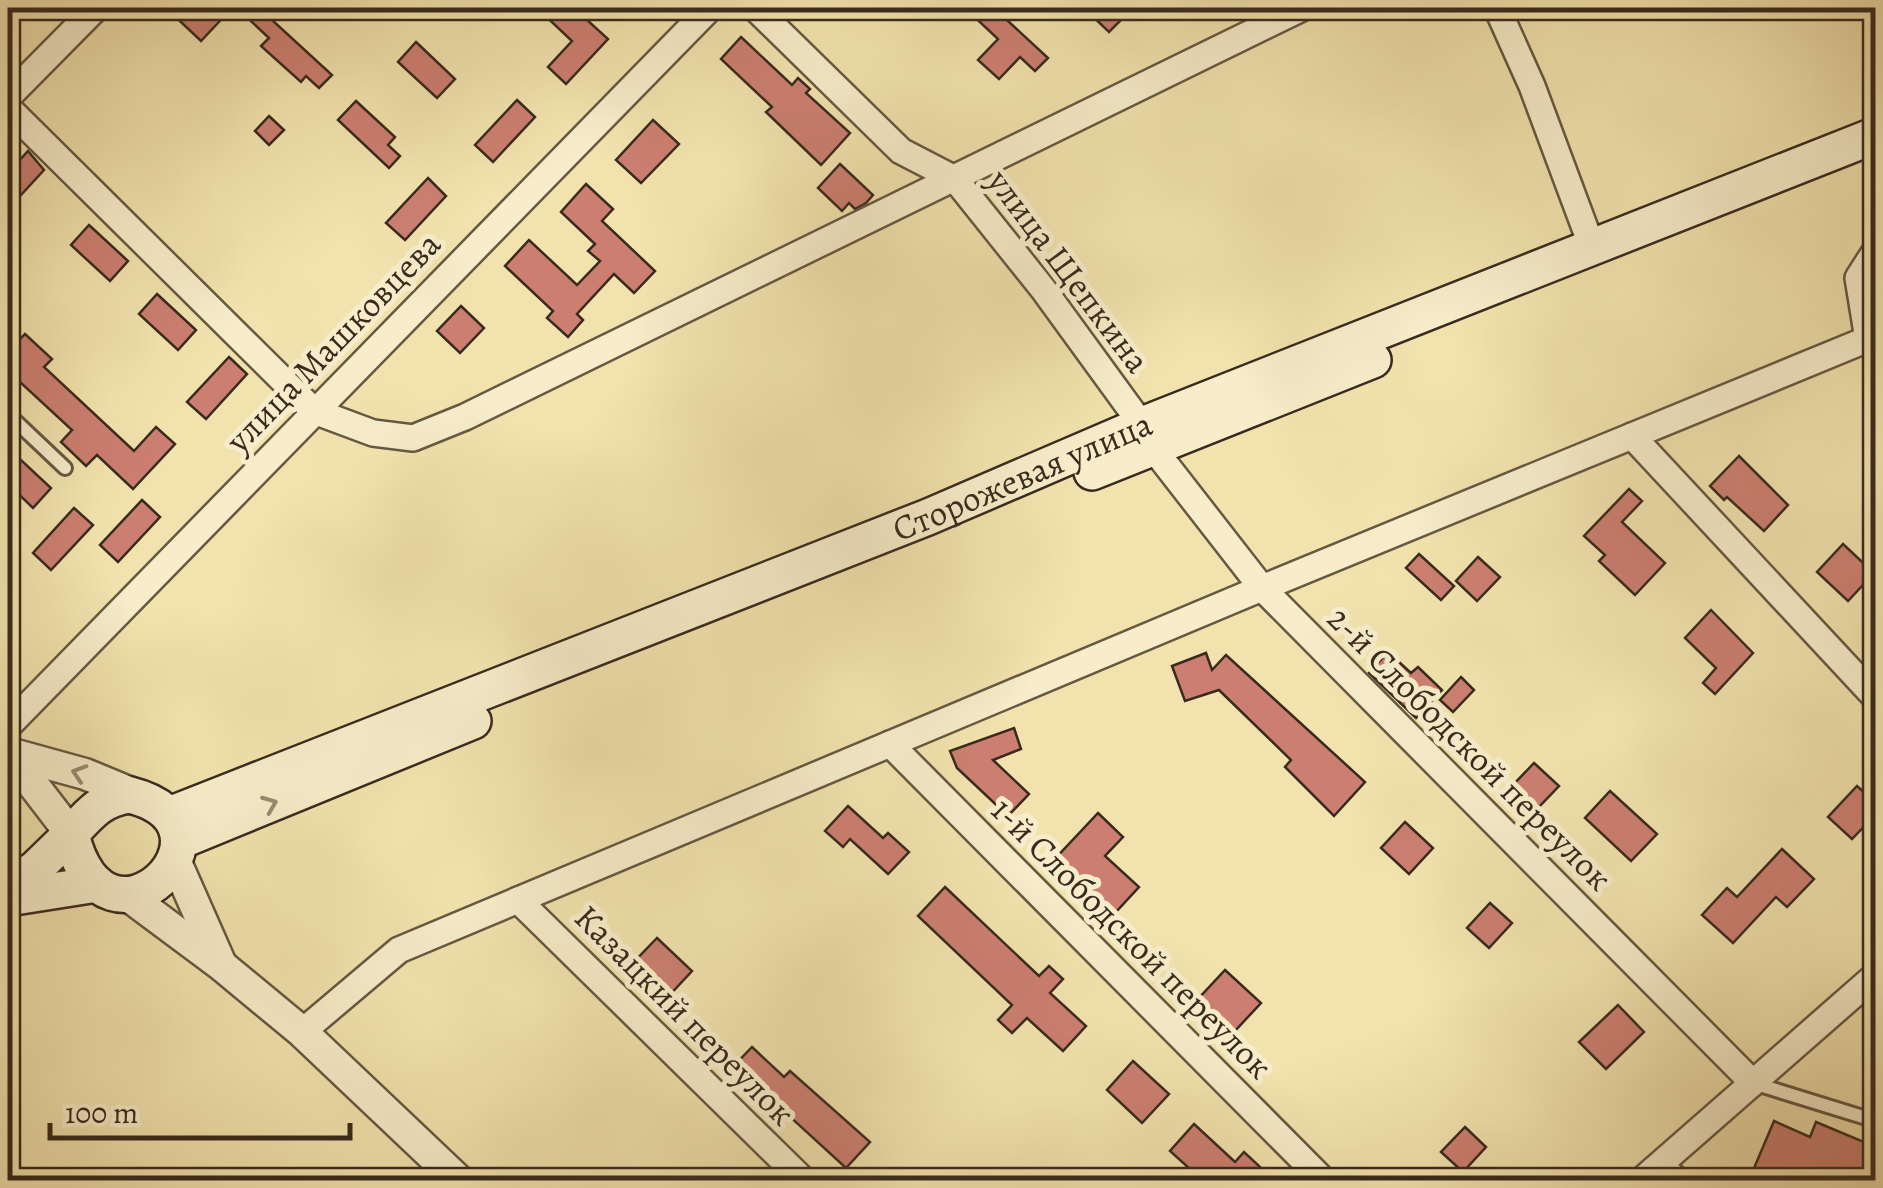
<svg xmlns="http://www.w3.org/2000/svg" width="1883" height="1188" font-family="Alegreya,serif">
  <style>
    .building { fill: #cc7f71; stroke: #382a1d; stroke-width: 2.5 }
    .lines { fill: none; stroke-linecap: round; stroke-linejoin: round }
    .service-casing { stroke: #665841; stroke-width: 18 }
    .minor-casing { stroke: #665841; stroke-width: 30 }
    .tertiary-casing { stroke: #665841; stroke-width: 35 }
    .secondary-casing { stroke: #382a1d; stroke-width: 40 }
    .service { stroke: #f7edca; stroke-width: 12 }
    .minor { stroke: #f7edca; stroke-width: 25 }
    .tertiary { stroke: #f7edca; stroke-width: 30 }
    .secondary { stroke: #f7edca; stroke-width: 35 }
    .oneway { stroke: #988c74 }
    .labels { text-anchor: middle; dominant-baseline: central; stroke-width: 10; stroke-linejoin: round; paint-order: stroke }
    .street-label { font-size: 35px; fill: #382a1d; stroke: #f7edca }
  </style>
  <rect width="100%" height="100%" fill="#f2e3ae"/>
  <filter id="stains"><feTurbulence type="fractalNoise" baseFrequency=".002" numOctaves="4"/><feColorMatrix values="0 0 0 0 .2 0 0 0 0 .09 0 0 0 0 .02 0 0 0 .5 -.17"/></filter>
  <radialGradient id="worn" r=".72"><stop offset=".6" stop-color="#630" stop-opacity="0"/><stop offset="1" stop-color="#630" stop-opacity=".3"/></radialGradient>
  <g class="building">
    <path d="M166,8H232L201,41Z"/>
    <path d="M237,8H259L332,75L319,88L306,76L301,82L261,46L269,38Z"/>
    <path d="M537,8H574L608,39L566,84L548,67L572,41Z"/>
    <path d="M965,8H994L1048,58L1035,71L1020,57L999,79L978,60L998,39Z"/>
    <path d="M1084,8H1133L1109,32Z"/>
    <path d="M741,37L792,85L798,78L810,89L806,93L850,133L821,165L766,112L772,107L721,59Z"/>
    <path d="M416,42L455,79L437,98L398,62Z"/>
    <path d="M517,100L535,117L493,162L475,145Z"/>
    <path d="M356,101L395,137L388,145L400,156L389,168L338,120Z"/>
    <path d="M269,116L284,130L269,145L255,131Z"/>
    <path d="M653,120L679,144L641,183L616,160Z"/>
    <path d="M28,151L44,170L8,209V173Z"/>
    <path d="M840,164L873,195L866,203L855,209L849,203L842,211L818,188Z"/>
    <path d="M428,178L446,196L405,240L386,223Z"/>
    <path d="M586,184L613,209L602,221L655,271L634,293L614,274L577,314L583,320L568,337L547,318L553,311L505,266L529,240L577,285L600,261L588,251L595,244L561,212Z"/>
    <path d="M89,225L128,261L110,281L71,245Z"/>
    <path d="M157,294L196,330L178,350L139,314Z"/>
    <path d="M461,306L484,328L460,353L437,331Z"/>
    <path d="M8,331L18,341L25,334L52,359L44,367L134,451L156,427L175,444L133,489L97,455L86,466L61,442L72,430L8,371Z"/>
    <path d="M229,357L247,374L206,419L187,402Z"/>
    <path d="M8,448L51,488L33,508L8,484Z"/>
    <path d="M1739,456L1788,505L1764,531L1727,497L1724,500L1710,486Z"/>
    <path d="M1629,489L1642,501L1622,522L1665,563L1635,595L1599,561L1605,555L1584,536Z"/>
    <path d="M142,500L160,517L118,562L100,545Z"/>
    <path d="M74,508L93,525L51,570L33,553Z"/>
    <path d="M1843,544L1874,573L1848,601L1817,572Z"/>
    <path d="M1419,554L1454,586L1441,600L1406,568Z"/>
    <path d="M1478,557L1500,577L1477,601L1456,581Z"/>
    <path d="M1711,610L1753,653L1715,694L1703,683L1716,668L1685,638Z"/>
    <path d="M1388,652L1411,673L1418,667L1442,690L1416,718L1369,673Z"/>
    <path d="M1206,653L1212,670L1226,655L1365,782L1334,816L1285,767L1291,760L1219,690L1185,701L1172,666Z"/>
    <path d="M1461,677L1474,690L1453,712L1440,700Z"/>
    <path d="M1014,728L1021,749L993,760L1029,794L1008,816L957,768L950,751Z"/>
    <path d="M1534,763L1559,786L1537,809L1512,786Z"/>
    <path d="M1857,786L1876,803V814L1852,839L1828,817Z"/>
    <path d="M1610,791L1657,834L1631,861L1585,818Z"/>
    <path d="M848,806L883,838L888,833L909,852L888,874L850,839L843,847L825,831Z"/>
    <path d="M1098,813L1123,837L1105,856L1139,887L1115,913L1053,861Z"/>
    <path d="M1405,822L1433,848L1409,874L1381,848Z"/>
    <path d="M1782,849L1814,879L1787,907L1776,897L1733,943L1702,915L1727,888L1737,897Z"/>
    <path d="M945,887L1039,976L1049,966L1063,979L1050,993L1086,1026L1063,1051L1027,1018L1012,1033L998,1020L1012,1005L918,916Z"/>
    <path d="M1490,903L1512,923L1489,948L1467,928Z"/>
    <path d="M657,938L692,971L665,1000L630,966Z"/>
    <path d="M1225,970L1261,1003L1234,1032L1198,999Z"/>
    <path d="M1618,1005L1644,1032L1606,1069L1579,1042Z"/>
    <path d="M752,1047L784,1077L790,1071L870,1142L846,1168L751,1081L746,1085L730,1070Z"/>
    <path d="M1133,1061L1169,1094L1142,1123L1107,1090Z"/>
    <path d="M1774,1121L1810,1137L1816,1122L1876,1147V1180H1749Z"/>
    <path d="M1194,1124L1235,1162L1244,1152L1274,1180H1202L1170,1151Z"/>
    <path d="M1465,1127L1486,1147L1463,1172L1441,1152Z"/>
  </g>
  <g class="lines">
    <defs>
      <g id="service">
        <path d="M8,414L65,468"/>
        <path d="M1753,1083L1876,1121"/>
        <path d="M1666,1160L1684,1180"/>
      </g>
      <g id="minor">
        <path d="M755,8L901,151L955,179L1043,289L1142,425"/>
        <path d="M1497,8L1532,86L1592,247"/>
        <path d="M8,97L96,8"/>
        <path d="M8,108L314,411L373,433L413,438L465,417L1302,8"/>
        <path d="M1868,339L1858,278L1876,250"/>
        <path d="M1632,436L1876,698"/>
        <path d="M1153,448L1262,588L1753,1083"/>
        <path d="M8,726L710,8"/>
        <path d="M890,744L1323,1180"/>
        <path d="M518,900L803,1180"/>
        <path d="M302,1032L399,950L1262,588L1868,339"/>
        <path d="M1642,1180L1876,975"/>
      </g>
      <g id="tertiary">
        <path d="M8,752L71,834"/>
        <path d="M9,753L85,774L143,798"/>
        <path d="M175,860L220,962"/>
        <path d="M127,895L221,965L302,1032L458,1180"/>
      </g>
      <g id="secondary">
        <path d="M1092,472L1373,360"/>
        <path d="M130,795C254,826 105,977 71,834C90,813 101,799 130,795Z"/>
        <path id="s1" d="M169,815L928,517L1142,425L1876,135"/>
        <path d="M180,841L473,721"/>
        <path d="M8,886L35,869L71,834"/>
        <path d="M8,898L97,884"/>
      </g>
    </defs>
    <use href="#service" class="service-casing"/>
    <use href="#minor" class="minor-casing"/>
    <use href="#tertiary" class="tertiary-casing"/>
    <use href="#secondary" class="secondary-casing"/>
    <use href="#service" class="service"/>
    <use href="#minor" class="minor"/>
    <use href="#tertiary" class="tertiary"/>
    <use href="#secondary" class="secondary"/>
  </g>
  <defs><path id="oneway-chevron" d="M-2-3.5L2.5 0L-2 3.5" fill="none" stroke-width="1.6" stroke-linecap="round" stroke-linejoin="round" transform="scale(2.5)"/></defs>
  <g class="oneway">
    <use href="#oneway-chevron" transform="translate(79 773) rotate(-162)"/>
    <use href="#oneway-chevron" transform="translate(270 804) rotate(-22)"/>
  </g>
  <g class="labels">
    <g class="street-label">
      <text transform="translate(1069 271) rotate(53)">улица Щепкина</text>
      <text transform="translate(333 342) rotate(-46)">улица Машковцева</text>
      <text stroke="none"><textPath href="#s1" startOffset="918">Сторожевая улица</textPath></text>
      <text transform="translate(1470 748) rotate(45)">2-й Слободской переулок</text>
      <text transform="translate(1132 938) rotate(45)">1-й Слободской переулок</text>
      <text transform="translate(685 1015) rotate(45)">Казацкий переулок</text>
    </g>
  </g>
  <rect width="1883" height="1188" fill="none" stroke="#f2e3ae" stroke-width="40"/>
  <rect x="10" y="10" width="1863" height="1168" fill="none" stroke="#382a1d" stroke-width="5"/>
  <rect x="20" y="20" width="1843" height="1148" fill="none" stroke="#382a1d" stroke-width="2.5"/>
  <path d="M50 1123v15h300v-15" fill="none" stroke="#382a1d" stroke-width="5"/>
  <text x="65" y="1123" font-size="30" fill="#382a1d" stroke="#f7edca" stroke-width="8" paint-order="stroke">100 m</text>
  <rect width="100%" height="100%" filter="url(#stains)"/>
  <rect width="100%" height="100%" fill="url(#worn)"/>
</svg>
